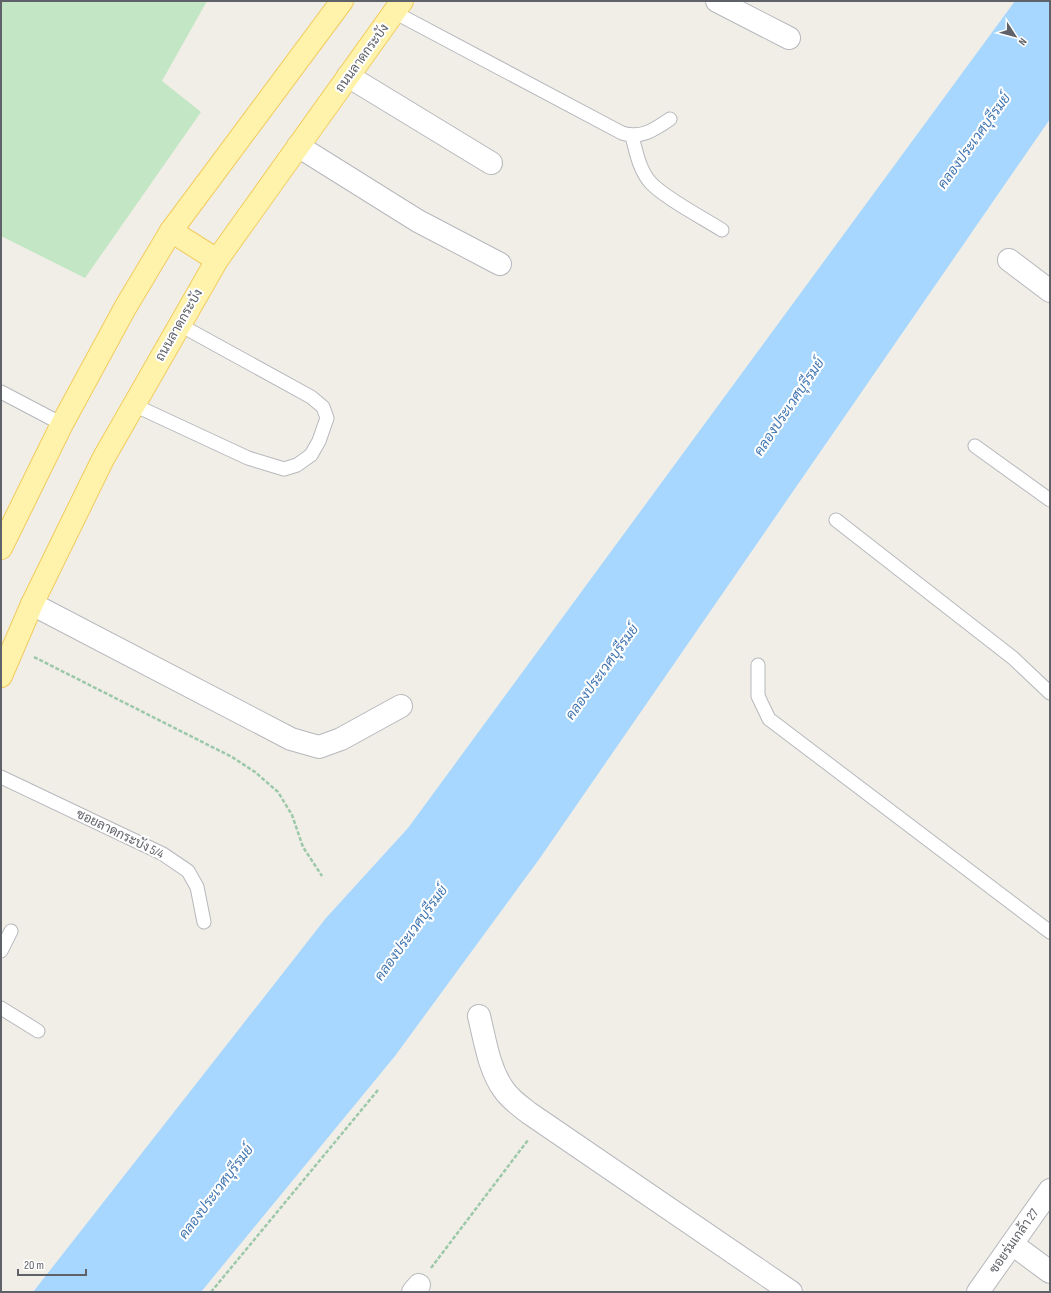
<svg xmlns="http://www.w3.org/2000/svg" width="1051" height="1293" font-family="'Sofia Sans Condensed',Sarabun,sans-serif">
  <style>
    .green { fill: #c3e7c4 }
    .water { fill: #a7d7ff }
    .lines { fill: none; stroke-linecap: round; stroke-linejoin: round }
    .lane-casing { stroke: #b6b8bd; stroke-width: 15 }
    .street-casing { stroke: #b6b8bd; stroke-width: 24 }
    .primary-casing { stroke: #f2cc5e; stroke-width: 24 }
    .path { stroke: #9cc8aa; stroke-width: 2.5; stroke-dasharray: 4 2; stroke-linecap: butt }
    .lane { stroke: #fff; stroke-width: 13 }
    .street { stroke: #fff; stroke-width: 22 }
    .primary { stroke: #fff3ac; stroke-width: 22 }
    .labels { text-anchor: middle; dominant-baseline: central; stroke-width: 4; stroke-linejoin: round; paint-order: stroke }
    .street-label { font-size: 13px; fill: #5e6167; stroke: #fff }
    .water-label { font-size: 14px; font-style: italic; fill: #4277b2; stroke: #fff }
  </style>
  <rect width="100%" height="100%" fill="#f0eee6"/>
  <path class="green" d="M1,1H207L162,81L201,112L85,278L1,236Z"/>
  <path class="water" d="M1015,1H1050V119L540,858L395,1056L201,1292H33L326,918L408,828Z"/>
  <g class="lines">
    <defs>
      <g id="lane">
        <path d="M394,12L622,133C641,139 654,130 670,119"/>
        <path d="M632,136C636,151 639,169 650,182C663,197 703,218 722,230"/>
        <path d="M1,392L62,424"/>
        <path d="M134,405L248,458L284,469L297,465L311,455L319,441L327,418L323,407L311,397L180,325"/>
        <path d="M975,446L1050,500"/>
        <path d="M836,520L1013,658L1050,693"/>
        <path d="M758,665V696L769,719L1050,932"/>
        <path d="M1,777L163,854L188,871L197,887L204,922"/>
        <path d="M1,951L11,931"/>
        <path d="M1,1008L38,1031"/>
      </g>
      <g id="street">
        <path d="M717,1L789,38"/>
        <path d="M348,76L491,163"/>
        <path d="M298,146L418,221L500,264"/>
        <path d="M1009,260L1050,291"/>
        <path d="M32,604L291,739L319,747L341,739L401,706"/>
        <path d="M479,1016C485,1040 489,1070 504,1090C510,1099 520,1106 529,1113L791,1292"/>
        <path d="M1012,1244L1050,1272"/>
        <path d="M413,1292L419,1285"/>
        <path d="M978,1292L1050,1190"/>
      </g>
      <g id="primary">
        <path d="M171,231L217,260"/>
        <path d="M1,548L62,424L125,308L171,231L342,1"/>
        <path d="M1,676L32,604L103,459L217,260L402,1"/>
      </g>
    </defs>
    <use href="#lane" class="lane-casing"/>
    <use href="#street" class="street-casing"/>
    <use href="#primary" class="primary-casing"/>
    <g class="path">
      <path d="M34,657L232,757L255,772L278,792L292,815L303,847L322,876"/>
      <path d="M431,1268L528,1140"/>
      <path d="M211,1292L378,1090"/>
    </g>
    <use href="#lane" class="lane"/>
    <use href="#street" class="street"/>
    <use href="#primary" class="primary"/>
  </g>
  <g class="labels">
    <g class="street-label">
      <text transform="translate(362 58) rotate(-54)">ถนนลาดกระบัง</text>
      <text transform="translate(179 325) rotate(-60)">ถนนลาดกระบัง</text>
      <text transform="translate(120 834) rotate(26)">ซอยลาดกระบัง 5/4</text>
      <text transform="translate(1014 1241) rotate(-55)">ซอยร่มเกล้า 27</text>
    </g>
    <g class="water-label">
      <text transform="translate(974 141) rotate(-54)">คลองประเวศบุรีรมย์</text>
      <text transform="translate(789 407) rotate(-56)">คลองประเวศบุรีรมย์</text>
      <text transform="translate(602 672) rotate(-54)">คลองประเวศบุรีรมย์</text>
      <text transform="translate(411 933) rotate(-54)">คลองประเวศบุรีรมย์</text>
      <text transform="translate(216 1192) rotate(-53)">คลองประเวศบุรีรมย์</text>
    </g>
  </g>
  <rect width="1051" height="1293" fill="none" stroke="#5e6167" stroke-width="4"/>
  <g transform="translate(1015 36) rotate(126)" stroke="#ffffff" stroke-width="3" paint-order="stroke">
  <path d="M0-3L7 15L0 10L-7 15Z" fill="#5e6167"/>
  <text y="-6" font-size="11" font-weight="bold" text-anchor="middle" fill="#5e6167">N</text>
  </g>
  <path d="M18 1269v6h68v-6" fill="none" stroke="#5e6167" stroke-width="2"/>
  <text x="24" y="1269" font-size="12" fill="#5e6167" stroke="#ffffff" stroke-width="3" paint-order="stroke">20 m</text>
</svg>
